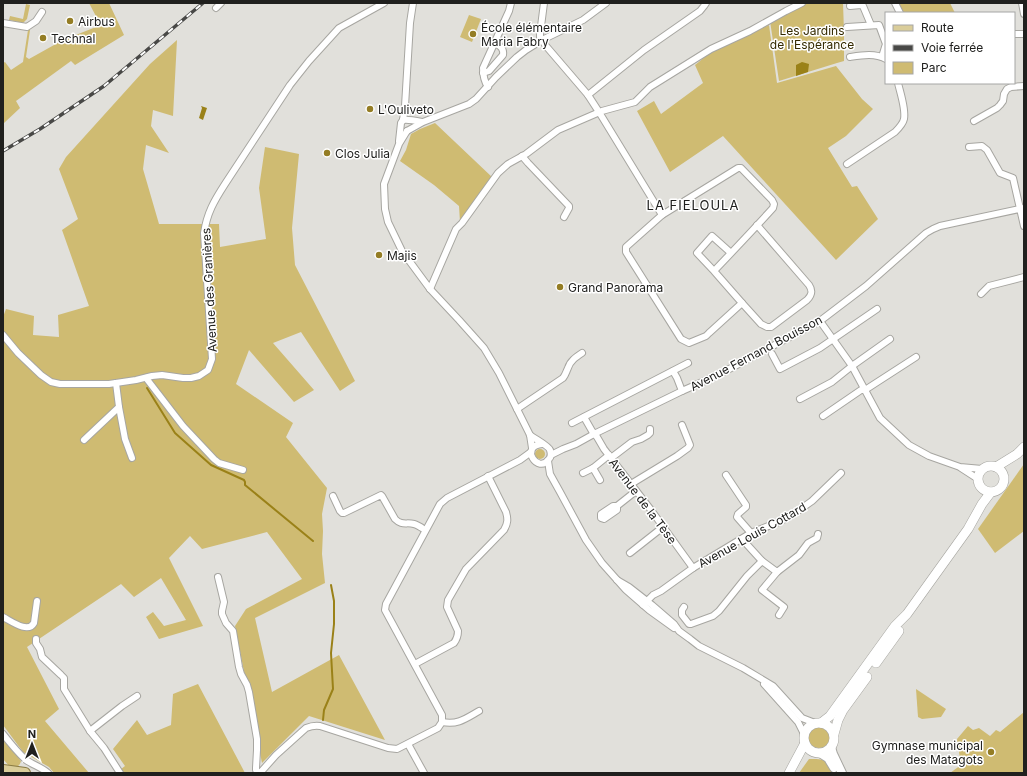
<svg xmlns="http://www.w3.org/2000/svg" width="1027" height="776" font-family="Inter,sans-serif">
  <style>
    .green { fill: #cfbb72 }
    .water { fill: #9a8118 }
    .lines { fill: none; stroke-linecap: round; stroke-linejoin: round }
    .stream { stroke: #9a8118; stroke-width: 2 }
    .minor-casing { stroke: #a7a6a1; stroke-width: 8 }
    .tertiary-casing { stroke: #a7a6a1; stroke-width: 10 }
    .secondary-casing { stroke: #a7a6a1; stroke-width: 10 }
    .primary-casing { stroke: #897a43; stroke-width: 12 }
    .minor { stroke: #fff; stroke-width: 6 }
    .tertiary { stroke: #fff; stroke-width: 8 }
    .secondary { stroke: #fff; stroke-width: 9 }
    .primary { stroke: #dacd9a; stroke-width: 10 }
    .rail-casing { stroke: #484846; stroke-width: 3.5 }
    .rail { stroke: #fff; stroke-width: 2; stroke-dasharray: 6; stroke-linecap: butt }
    .poi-dot { fill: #947d24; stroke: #fff; stroke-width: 1.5 }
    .labels { text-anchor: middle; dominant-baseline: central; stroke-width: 3; stroke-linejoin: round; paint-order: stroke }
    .poi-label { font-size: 12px; fill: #20201e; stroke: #fff; text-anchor: start }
    .park-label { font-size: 12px; fill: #342a00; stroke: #fff }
    .street-label { font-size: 12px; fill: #20201e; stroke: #fff }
    .neighbourhood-label { font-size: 13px; letter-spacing: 1px; fill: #20201e; stroke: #fff }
  </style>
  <rect width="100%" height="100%" fill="#e1e0db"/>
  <g class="green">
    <path d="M89,3H109L124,35L75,65L71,61L16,101L20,108L3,124V63L5,62L11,70L23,62L28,30H30L26,57L29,59L63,40L96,27L94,23L98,20Z"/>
    <path d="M806,3H843L844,31V61L837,63L779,81L770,21Z"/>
    <path d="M898,3H950L955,13H904Z"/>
    <path d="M26,4L30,5L27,19L23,23L9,20L10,16L23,19Z"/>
    <path d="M469,15L481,19L472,42L460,37Z"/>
    <path d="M769,25L777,83L836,66L862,99L873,109L846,136L828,148L852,187L857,186L878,219L836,260L723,136L670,172L637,111L654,101L661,114L703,83L695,65L711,52Z"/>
    <path d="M177,40L173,116L153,110L151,126L169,153L146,145L143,169L159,224H219L220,247L266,239L259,188L265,147L299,154L292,228L295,265L355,381L340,391L301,332L273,343L314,390L294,402L249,350L236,384L293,423L286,437L327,488L322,514L323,531L322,554L325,583L255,618L272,692L339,655L385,740L309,716L262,763L235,626L246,609L302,579L267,532L202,549L190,536L169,558L203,626L159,639L146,617L153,612L164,626L186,620L161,578L134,597L121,584L27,647L59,709L45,721L89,773H54L49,767L23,752L3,725V317L6,309L34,316L33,335L59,337L58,315L89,306L62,230L78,219L59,169L66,157L150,64Z"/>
    <path d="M435,123L493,178L460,222L459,206L434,185L400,161L406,150L411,134L420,129Z"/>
    <circle cx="540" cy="454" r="5"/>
    <path d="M1024,464V531L995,553L978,529Z"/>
    <path d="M198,684L245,773H116L125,766L113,749L137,720L147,735L171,725L173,694Z"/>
    <path d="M916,689L946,709L941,717L922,719L918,717Z"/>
    <path d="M1024,712V773H950L961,765L957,739L968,726L973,730L979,728L990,736L996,730L1000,732Z"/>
    <circle cx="819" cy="737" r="11"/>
    <path d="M3,738L21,761C19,768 16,767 10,767L3,759Z"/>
    <path d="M809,759C825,759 826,759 833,773H799Z"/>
  </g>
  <g class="water">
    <path d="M802,62L809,64L808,72L796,76V65Z"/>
    <path d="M201,106L207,108L203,120L199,118L202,108Z"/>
  </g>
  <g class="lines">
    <g class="stream">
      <path d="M147,388L175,433L211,465L244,480L245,482V485L313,541"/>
      <path d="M323,720L324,710L333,689L331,653L334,624V601L331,585"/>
    </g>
    <defs>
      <g id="minor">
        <path d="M544,3L540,34V37L546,46L588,95L599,112L662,215"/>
        <path d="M895,3L900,13"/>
        <path d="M1022,3L1024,14"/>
        <path d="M850,6L861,5L863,6L871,25"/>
        <path d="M216,8L221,3"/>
        <path d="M3,23L27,27L36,21L42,12"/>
        <path d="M847,27L879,25L886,44L882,57"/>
        <path d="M1014,34H1024"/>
        <path d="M850,57C863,55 875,53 886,59"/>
        <path d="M483,73L489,71L503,55C504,48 500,46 495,43"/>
        <path d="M488,87C484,81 483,75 483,68L509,11L511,3"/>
        <path d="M588,95L644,50L700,11L704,6L706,3"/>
        <path d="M403,120C407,119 417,121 422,122"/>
        <path d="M974,121L997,108L1000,105L1003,101L1004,94L1007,89L1011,87L1024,86"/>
        <path d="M407,131L399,144L384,184L385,209L388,222L402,251L430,289L459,320L484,348L499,373L530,435L532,448"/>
        <path d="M407,131L423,122L469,104L476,99L496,77L517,57L526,50L542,40L583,20L606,3"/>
        <path d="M399,141L401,123L403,120L405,106L410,23L413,3"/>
        <path d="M969,147L982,146L987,150L1000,173L1013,178L1024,226"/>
        <path d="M522,156L528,163L569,206V208L564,217"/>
        <path d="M847,164L895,132C899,128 903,124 904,119C906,109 900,92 898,83"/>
        <path d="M714,271C734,250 754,229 773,208L774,204L772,200L741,168H738L662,215L626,247V252L681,339L689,343L706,336L709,333L742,303L714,271L697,253L712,236L731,253"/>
        <path d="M430,289L456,229L462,223L498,173L508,164L526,154L558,130L602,111L635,102L650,87L711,49L750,31L786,11L802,3"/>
        <path d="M981,294L989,286L1024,277"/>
        <path d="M742,303L761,324L767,327H771L807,300C812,295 813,291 809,285L757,225"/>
        <path d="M820,321L852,366L880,418L909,445L929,456L960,467L982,469"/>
        <path d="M3,335L18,353L41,375L51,382L60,384H109L136,380L152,376L162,375L183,378H191L199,376L208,370L212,359L204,233C207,213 214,201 225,184L290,85L309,61L339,28L384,3"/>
        <path d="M772,354L780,369L820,348L877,309"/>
        <path d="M673,371L677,378L682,391"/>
        <path d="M146,378L183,426L214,459L219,463L243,470"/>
        <path d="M800,399L832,382L852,366L890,339"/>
        <path d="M119,407L125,439L132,458"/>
        <path d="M517,409L563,378C566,374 566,372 568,368C570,361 576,357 582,353"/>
        <path d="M823,416L861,390H865L916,357"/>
        <path d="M584,417L592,431L597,437L604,449L651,510L693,568"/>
        <path d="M572,423L688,363"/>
        <path d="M530,435C535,439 549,446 550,450C551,453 551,457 549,459C538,475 519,446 542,444"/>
        <path d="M84,440L119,407L116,383"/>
        <path d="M551,455L563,449L576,444L594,434L682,391L716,376L820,321L866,286L926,233L933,229L940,226L1024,208"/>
        <path d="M611,458L632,442L641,439L648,435L650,433V429"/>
        <path d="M548,461L550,474L560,492L586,540L602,563L626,590L649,610L674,628"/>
        <path d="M593,468L600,480"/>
        <path d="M961,468L978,479"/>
        <path d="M583,473L593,468L609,455"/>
        <path d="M726,475L746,505V507L738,514L737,517L751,533"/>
        <path d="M631,484L677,456L688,448L690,445L682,425"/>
        <path d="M333,496L340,511L342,513H344L381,495L382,496L395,519C402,526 406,522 414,524C418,525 422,528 425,530"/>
        <path d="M617,506V510L604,519L601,518V514L613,506H617L636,491"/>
        <path d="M742,539L762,561L777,572L799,555L808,543L817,538L818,534"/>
        <path d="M630,553L663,527"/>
        <path d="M777,572L762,590L784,607L779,615"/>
        <path d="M218,577L224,602L222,611V614L226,623L233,631L239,667L241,674L247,685L249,692L257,739V750L256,768V770L259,773"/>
        <path d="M617,580L629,587L652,605L674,624L679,631L690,639L699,646L743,668L773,686L802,718L815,723"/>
        <path d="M643,605L653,595L661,591L693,568L751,533L781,521L795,513L812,501L841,473"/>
        <path d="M684,607L682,610V615L689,624H691L713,616L719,611L747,576L762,561"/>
        <path d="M3,617C11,621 28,634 34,623L37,601"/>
        <path d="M36,639V643L40,649L42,657L61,675L64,678V689L90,731L104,748L120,773"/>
        <path d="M415,664L454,643C457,639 458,636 458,631L447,607L448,600L466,569L504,530C508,523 508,519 506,512L488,476"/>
        <path d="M764,684L798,722L804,734"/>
        <path d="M442,722C458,725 465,719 479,711"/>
        <path d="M90,731L122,706L137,696"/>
        <path d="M3,734C10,743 17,752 26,760C33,765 41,767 48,773"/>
        <path d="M408,744L424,773"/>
        <path d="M260,773L276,755L306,728C311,726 314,725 320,726L388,748L397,749L438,728L442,722V715L385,610L386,604L440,504L447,498L520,460L531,452"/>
      </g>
      <g id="tertiary">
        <path d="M831,747L833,754L842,773"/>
        <path d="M820,753L828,758L834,768"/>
      </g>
      <g id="secondary">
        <circle cx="991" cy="479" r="13"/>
        <path d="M996,467L1017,454L1024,447"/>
        <path d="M876,663L899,631"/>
        <circle cx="819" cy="738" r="15"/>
        <path d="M821,723L830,716L895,626L907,614L968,529L982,504L991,492"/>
        <path d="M834,734L838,720L843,710L867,677"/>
        <path d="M789,773L805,743"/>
      </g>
      <path id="primary" d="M3,770L25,773"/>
    </defs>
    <use href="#minor" class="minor-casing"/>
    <use href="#tertiary" class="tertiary-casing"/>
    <use href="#secondary" class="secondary-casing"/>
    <use href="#primary" class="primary-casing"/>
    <use href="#minor" class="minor"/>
    <use href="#tertiary" class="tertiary"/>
    <use href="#secondary" class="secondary"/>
    <use href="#primary" class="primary"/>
    <defs>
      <path id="rail" d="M3,151L40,129L104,86L203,3"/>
    </defs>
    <use href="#rail" class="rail-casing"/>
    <use href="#rail" class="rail"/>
  </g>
  <g class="poi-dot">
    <circle cx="70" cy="21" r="4"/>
    <circle cx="473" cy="34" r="4"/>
    <circle cx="43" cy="38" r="4"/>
    <circle cx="370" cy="109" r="4"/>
    <circle cx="327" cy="153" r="4"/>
    <circle cx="379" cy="255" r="4"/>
    <circle cx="560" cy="287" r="4"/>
    <circle cx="991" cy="752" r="4"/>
  </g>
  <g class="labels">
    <g class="poi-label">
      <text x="78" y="21">Airbus</text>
      <text x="481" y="27">École élémentaire<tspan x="481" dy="14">Maria Fabry</tspan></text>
      <text x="51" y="38">Technal</text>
      <text x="378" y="109">L'Ouliveto</text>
      <text x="335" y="153">Clos Julia</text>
      <text x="387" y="255">Majis</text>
      <text x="568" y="287">Grand Panorama</text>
      <text x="983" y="745" text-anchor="end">Gymnase municipal<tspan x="983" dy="14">des Matagots</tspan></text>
    </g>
    <g class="park-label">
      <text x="812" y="30">Les Jardins<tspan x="812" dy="14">de l'Espérance</tspan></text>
    </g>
    <g class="street-label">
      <text transform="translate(209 290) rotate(-93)">Avenue des Granières</text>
      <text transform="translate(756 353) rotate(-28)">Avenue Fernand Bouisson</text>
      <text transform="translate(643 501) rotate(53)">Avenue de la Tèse</text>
      <text transform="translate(752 535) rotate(-29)">Avenue Louis Cottard</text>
    </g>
    <g class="neighbourhood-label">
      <text x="693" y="205">LA FIELOULA</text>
    </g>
  </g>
  <rect width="1027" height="776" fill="none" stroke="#20201e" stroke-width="8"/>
  <rect x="885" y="12" width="130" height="72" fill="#ffffff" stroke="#a6a6a5"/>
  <rect x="893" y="25" width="20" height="6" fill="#dacd9a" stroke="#a6a6a5"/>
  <text x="921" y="32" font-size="12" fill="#20201e">Route</text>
  <rect x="893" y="45" width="20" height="6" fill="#484846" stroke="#a6a6a5"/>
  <text x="921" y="52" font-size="12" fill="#20201e">Voie ferrée</text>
  <rect x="893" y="62" width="20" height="12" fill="#cfbb72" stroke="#a6a6a5"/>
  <text x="921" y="72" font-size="12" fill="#20201e">Parc</text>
  <g transform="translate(32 744)" stroke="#ffffff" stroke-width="3" paint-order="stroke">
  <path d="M0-3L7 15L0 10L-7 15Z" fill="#20201e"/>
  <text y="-6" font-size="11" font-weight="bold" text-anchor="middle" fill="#20201e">N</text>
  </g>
</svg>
